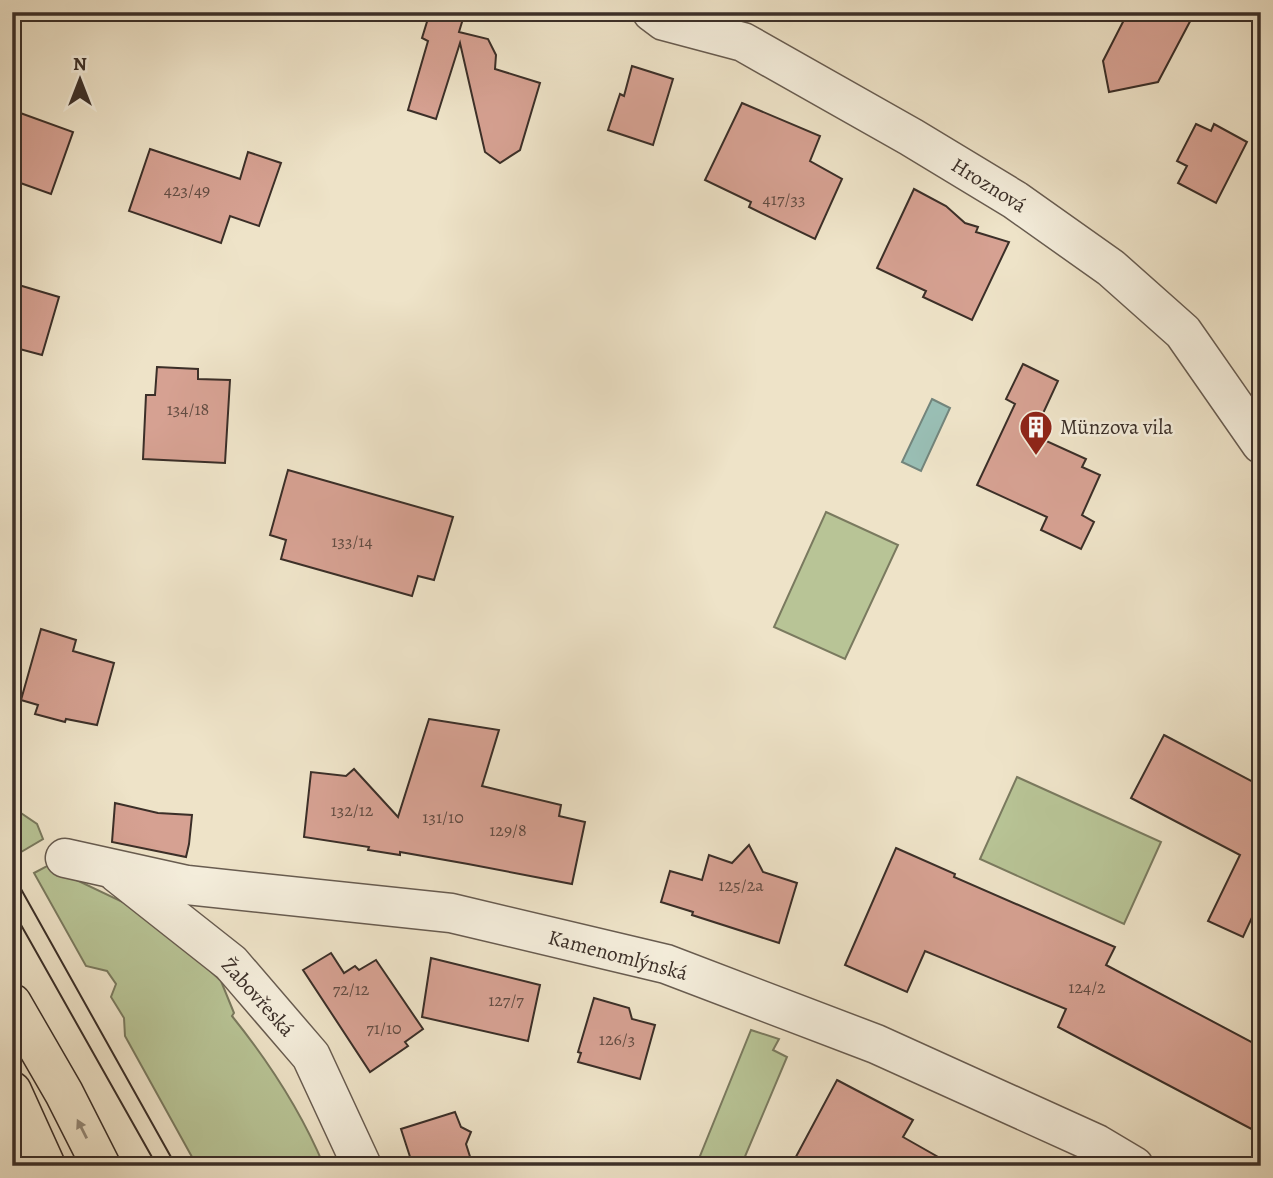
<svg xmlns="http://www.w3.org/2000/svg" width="1273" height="1178" font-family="Alegreya,serif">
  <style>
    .green { fill: #b8c496; stroke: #7a7a5f; stroke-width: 2 }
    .water { fill: #99beb4; stroke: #73857c; stroke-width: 2 }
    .building { fill: #d6a192; stroke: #3b2f28; stroke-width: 2 }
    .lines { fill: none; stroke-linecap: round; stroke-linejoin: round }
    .street-casing { stroke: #685c50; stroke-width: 41 }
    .highway-casing { stroke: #3b2f28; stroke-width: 41 }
    .street { stroke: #f4eddb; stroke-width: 38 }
    .highway { stroke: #eee3c8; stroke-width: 38 }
    .tram { stroke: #3b2f28; stroke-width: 2 }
    .oneway { fill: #948978 }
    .labels { text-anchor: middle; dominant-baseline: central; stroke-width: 5; stroke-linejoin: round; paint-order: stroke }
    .number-label { font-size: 18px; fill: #624c42 }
    .street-label { font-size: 21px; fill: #3b2f28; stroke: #f4eddb }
    .poi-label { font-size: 21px; fill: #3b2f28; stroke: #f4eddb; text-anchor: start }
  </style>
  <rect width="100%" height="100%" fill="#eee3c8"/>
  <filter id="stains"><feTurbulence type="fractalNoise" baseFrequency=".00286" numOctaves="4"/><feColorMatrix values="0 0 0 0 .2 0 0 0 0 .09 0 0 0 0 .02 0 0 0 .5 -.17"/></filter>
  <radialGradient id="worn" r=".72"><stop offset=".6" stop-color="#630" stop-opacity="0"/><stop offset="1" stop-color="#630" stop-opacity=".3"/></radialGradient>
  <g class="green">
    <path d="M826,512L898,545L845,659L774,627Z"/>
    <path d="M1017,777L1161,842L1124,924L980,859Z"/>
    <path d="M12,807L37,824L43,839L16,855L12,849Z"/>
    <path d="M47,866L127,904L205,966L221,981L234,1013L232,1016C269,1062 301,1111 324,1166H197L125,1036L124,1018L111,997L116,984L107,971L86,966L34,873Z"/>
    <path d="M751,1030L779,1039L773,1050L787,1057L741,1166H696Z"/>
  </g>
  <path class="water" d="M932,399L950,408L921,471L902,462Z"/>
  <g class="building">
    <path d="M430,12H465L459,32L488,39L496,55L495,69L540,83L520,150L500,163L485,152L460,43L436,119L408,110L428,41L422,38Z"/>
    <path d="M1128,12H1195L1158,82L1109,92L1103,61Z"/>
    <path d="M632,66L673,79L653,145L608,130L620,94L624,96Z"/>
    <path d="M742,103L820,136L810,161L842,179L815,239L749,207L751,202L705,180Z"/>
    <path d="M12,110L73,132L51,194L12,180Z"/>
    <path d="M1196,124L1211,131L1214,124L1247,142L1216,203L1178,183L1187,166L1177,161Z"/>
    <path d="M150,149L240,179L248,152L281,163L259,226L230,216L221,243L129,211Z"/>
    <path d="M914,189L946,206L965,223L978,227L976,232L1009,242L972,320L923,297L926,291L877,268Z"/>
    <path d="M12,283L59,297L42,355L12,347Z"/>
    <path d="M1023,364L1058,381L1033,435L1086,459L1082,467L1100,475L1082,515L1094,522L1081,549L1041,530L1047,517L977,485L1015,404L1006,399Z"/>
    <path d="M157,367L198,369V379L230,380L225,463L143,459L146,395H155Z"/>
    <path d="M288,470L453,517L434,580L418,576L412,596L281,559L286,540L270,535Z"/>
    <path d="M41,629L76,640L73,651L114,663L97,725L66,719L65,722L35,714L38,705L21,700Z"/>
    <path d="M429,719L499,730L482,786L561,805L559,816L585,822L572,884L468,864L400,852V855L368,850L369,847L304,837L311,772L346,776L354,769L398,817Z"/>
    <path d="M1164,735L1261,786V898L1243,937L1208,921L1240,855L1131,798Z"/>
    <path d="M115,803L158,813L192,815L189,844L186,857L112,842Z"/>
    <path d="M749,845L763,872L797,883L779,943L692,915L693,912L661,902L670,871L702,880L709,855L732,863Z"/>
    <path d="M896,848L955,874L954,877L1115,947L1106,965L1261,1047V1134L1058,1027L1066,1009L925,951L907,992L845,965Z"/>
    <path d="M331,953L344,973L355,966L359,970L376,960L423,1029L405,1042L408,1046L370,1072L303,970Z"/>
    <path d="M431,958L540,985L528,1041L422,1017Z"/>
    <path d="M594,998L629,1008L632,1019L655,1025L640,1079L578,1062L581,1053L578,1052Z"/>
    <path d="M837,1080L913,1120L903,1137L954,1166H791Z"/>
    <path d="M455,1112L461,1127L471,1132L466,1144L473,1166H413L401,1129Z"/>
  </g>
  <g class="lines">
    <defs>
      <g id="street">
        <path d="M652,12L664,21L743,42L911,137L1015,200L1111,268L1183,332L1261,444"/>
        <path d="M65,858L187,885L451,913L666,964L876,1044L1097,1144L1134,1166"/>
        <path d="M117,873L231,963L311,1056L362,1166"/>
      </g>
      <g id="highway">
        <path d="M12,1003L64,1093L101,1166"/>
        <path d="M12,1091L46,1166"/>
      </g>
    </defs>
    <use href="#street" class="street-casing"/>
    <use href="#highway" class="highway-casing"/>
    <use href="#street" class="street"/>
    <use href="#highway" class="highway"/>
    <g class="tram">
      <path d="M12,873L176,1166"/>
      <path d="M12,909L157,1166"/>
    </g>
  </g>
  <defs><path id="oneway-solid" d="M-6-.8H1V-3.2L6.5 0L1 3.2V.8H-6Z" transform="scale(1.75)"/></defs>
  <use class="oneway" href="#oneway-solid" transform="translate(82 1129) rotate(-117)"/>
  <defs>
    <symbol id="building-pin" viewBox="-11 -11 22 30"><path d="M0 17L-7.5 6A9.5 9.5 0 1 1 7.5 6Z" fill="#8f2418" stroke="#f4eddb"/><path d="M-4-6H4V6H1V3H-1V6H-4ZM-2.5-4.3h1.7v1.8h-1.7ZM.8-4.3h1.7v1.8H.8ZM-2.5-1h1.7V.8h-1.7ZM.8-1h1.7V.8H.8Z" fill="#fff"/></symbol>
  </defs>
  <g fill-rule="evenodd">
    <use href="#building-pin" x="1017" y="408" width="38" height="52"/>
  </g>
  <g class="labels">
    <g class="number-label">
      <text x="187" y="190">423/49</text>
      <text x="784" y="199">417/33</text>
      <text x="188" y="409">134/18</text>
      <text x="352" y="541">133/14</text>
      <text x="352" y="810">132/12</text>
      <text x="443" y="817">131/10</text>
      <text x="508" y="830">129/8</text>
      <text x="741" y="885">125/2a</text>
      <text x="1087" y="987">124/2</text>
      <text x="351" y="989">72/12</text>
      <text x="506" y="1000">127/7</text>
      <text x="384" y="1028">71/10</text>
      <text x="617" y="1039">126/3</text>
    </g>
    <g class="street-label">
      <text transform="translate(989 185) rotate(32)">Hroznová</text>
      <text transform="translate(618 955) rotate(15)">Kamenomlýnská</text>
      <text transform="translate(258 997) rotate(48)">Žabovřeská</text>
    </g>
    <g class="poi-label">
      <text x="1060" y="427">Münzova vila</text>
    </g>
  </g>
  <rect width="1273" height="1178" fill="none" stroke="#eee3c8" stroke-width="42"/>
  <rect x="14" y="14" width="1245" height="1150" fill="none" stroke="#3b2f28" stroke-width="3.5"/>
  <rect x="21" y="21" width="1231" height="1136" fill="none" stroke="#3b2f28" stroke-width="2"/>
  <g transform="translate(80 80)" stroke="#f4eddb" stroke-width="5" paint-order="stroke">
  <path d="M0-5L12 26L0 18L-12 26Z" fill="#3b2f28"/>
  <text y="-10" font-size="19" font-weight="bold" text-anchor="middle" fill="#3b2f28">N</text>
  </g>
  <rect width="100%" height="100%" filter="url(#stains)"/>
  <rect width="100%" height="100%" fill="url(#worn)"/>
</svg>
